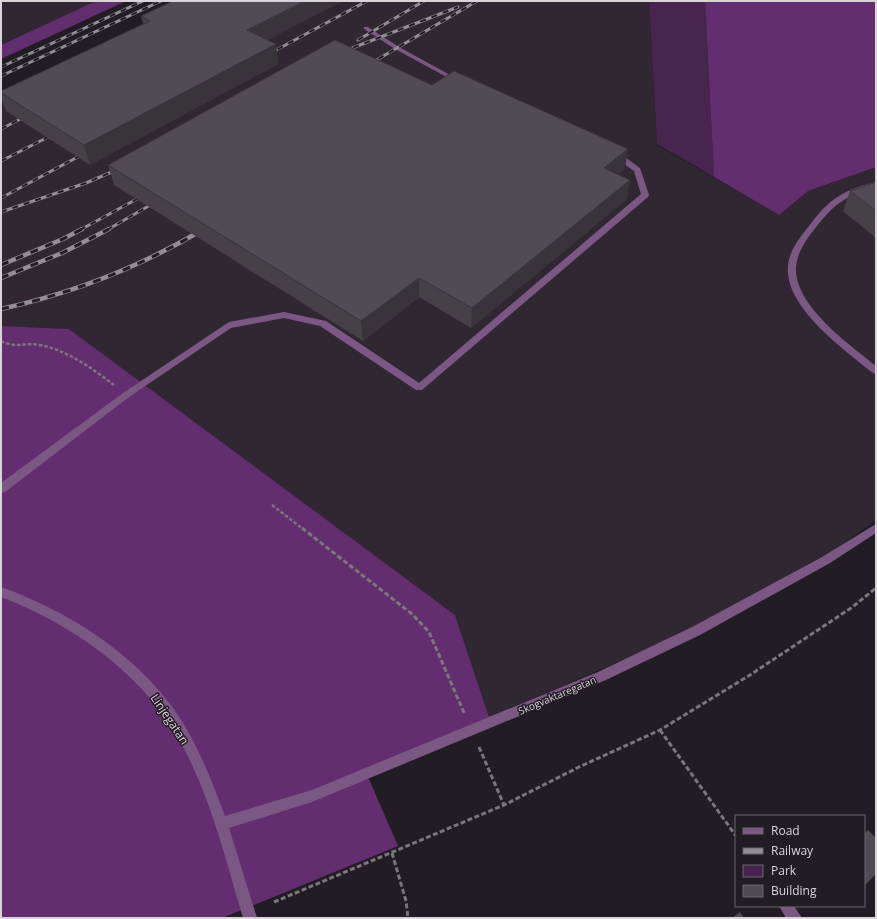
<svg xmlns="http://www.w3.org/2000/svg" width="877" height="919" font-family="'Open Sans',sans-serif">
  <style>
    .built { fill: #302732 }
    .green { fill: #47254e }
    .forest { fill: #632e6f }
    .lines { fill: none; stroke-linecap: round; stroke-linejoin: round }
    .path-far1 { stroke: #7b767c; stroke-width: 2.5; stroke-dasharray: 3.5 2; stroke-linecap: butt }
    .path { stroke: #7b767c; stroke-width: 3; stroke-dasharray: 5 2.5; stroke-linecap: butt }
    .minor { fill: #7b5784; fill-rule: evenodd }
    .rail-far1-casing { stroke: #928e93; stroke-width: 3 }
    .rail-casing { stroke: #928e93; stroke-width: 4.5 }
    .rail-far1 { stroke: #221d24; stroke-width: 2; stroke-dasharray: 6; stroke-linecap: butt }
    .rail { stroke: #221d24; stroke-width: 3; stroke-dasharray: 8; stroke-linecap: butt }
    .wall { fill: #464047 }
    .shaded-wall { fill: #39343a }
    .building { fill: #514b53; stroke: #39343a }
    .labels { text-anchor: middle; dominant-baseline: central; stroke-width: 3; stroke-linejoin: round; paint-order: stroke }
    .street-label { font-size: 10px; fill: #d8d4d8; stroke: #221d24 }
    .near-street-label { font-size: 12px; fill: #d8d4d8; stroke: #221d24 }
  </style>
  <rect width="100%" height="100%" fill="#221d24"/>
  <g class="built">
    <path d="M1,1H96L1,45Z"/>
    <path d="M195,1H649L657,145L779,215L808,191L876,167V520L836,549L665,642L489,717L455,615L69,329L1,326V93Z"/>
  </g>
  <path class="green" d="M649,1H705L714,177L657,144Z"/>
  <g class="forest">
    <path d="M96,1H126L1,59V45Z"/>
    <path d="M705,1H876V167L808,191L779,215L714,177Z"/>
    <path d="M1,326L69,329L455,615L489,717L365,770L398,846L222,918H1Z"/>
  </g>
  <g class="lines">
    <g class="path-far1">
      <path d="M1,341C17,349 25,342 40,345C67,350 93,369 114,385"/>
      <path d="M272,505L303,529"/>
    </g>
    <g class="path">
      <path d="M302,528L412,614L429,632L465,715"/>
      <path d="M660,730L736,836"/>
      <path d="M479,747L504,805"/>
      <path d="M392,853L406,901L408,918"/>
      <path d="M274,902L504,805L579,767L660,730L750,675L851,608L876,588"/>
    </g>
    <g class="minor">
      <path d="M364,27H368L399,47L461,81L456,82L395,49L364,29Z"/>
      <path d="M612,152H618L640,168L649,195L648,197L422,390H416L320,326L284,318L231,328L129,397L5,492L1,493V483L123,393L229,322L284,312L326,321L419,383L641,194L634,171L612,156Z"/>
      <path d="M876,182V187C843,197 834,204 813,231C805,241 797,254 796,267C794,306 849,344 876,366V374L873,373C845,350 784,307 788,266C789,251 800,237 809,226C829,199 843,190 876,182Z"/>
      <path d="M876,524V533L830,563L700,635L606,680L312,802L229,828L257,918H243C225,857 209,791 177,736C138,670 71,624 1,597V587C63,609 126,648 167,700C194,734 210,776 225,816L312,790L598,672L692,627L822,557Z"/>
      <path d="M779,906H794L802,918H786Z"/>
    </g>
    <defs>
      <g id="rail-far1">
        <path d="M358,40L424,1"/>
        <path d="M342,52L458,7"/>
        <path d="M267,55L367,1"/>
        <path d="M368,65L477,1"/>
        <path d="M1,67L143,1"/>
        <path d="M1,76L161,1"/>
        <path d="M1,129L30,114"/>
        <path d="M1,161L58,132"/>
        <path d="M1,198L87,152"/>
        <path d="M1,212L86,183L121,168"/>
        <path d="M80,230L146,194"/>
        <path d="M107,230L159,200"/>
        <path d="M203,230L204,229"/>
      </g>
      <g id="rail">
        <path d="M1,265L63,239L82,229"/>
        <path d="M1,278L62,253L109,229"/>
        <path d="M1,309C74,293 140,267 204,229"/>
      </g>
    </defs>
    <use href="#rail-far1" class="rail-far1-casing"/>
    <use href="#rail" class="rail-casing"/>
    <use href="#rail-far1" class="rail-far1"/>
    <use href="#rail" class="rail"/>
  </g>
  <g class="wall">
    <path d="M173,1H343L267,40L276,44L278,64L90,165L6,111L1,98V91L143,24L141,16Z"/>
    <path d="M108,165L625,169L618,174L630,180L626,200L471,328L419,297L363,341L114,185Z"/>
    <path d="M876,182V238L843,211L850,191Z"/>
  </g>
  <g class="shaded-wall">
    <path d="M305,1H343L250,49L247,30Z"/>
    <path d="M276,44L278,64L90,165L84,145Z"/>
    <path d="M628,149L625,169L601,188L604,168Z"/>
    <path d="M630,180L626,200L471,328L472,308Z"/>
    <path d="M419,278V297L363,341L361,321Z"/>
  </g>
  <g class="building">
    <path d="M173,1H305L247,30L276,44L84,145L1,93V91L150,21L141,16Z"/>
    <path d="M335,40L432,85L454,71L628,149L604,168L630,180L472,308L419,278L361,321L108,165Z"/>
    <path d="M876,182V211L850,191Z"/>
    <path d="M868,830L876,838V874L864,886V834Z"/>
    <path d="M740,912L744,918H732Z"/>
  </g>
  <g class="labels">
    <g class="street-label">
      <text transform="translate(557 695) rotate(-23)">Skogvaktaregatan</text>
    </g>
    <g class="near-street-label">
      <text transform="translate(170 719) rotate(56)">Linjegatan</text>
    </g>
  </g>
  <rect width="877" height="919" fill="none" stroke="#d8d4d8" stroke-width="4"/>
  <rect x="735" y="815" width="130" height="92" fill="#221d24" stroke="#6b666c"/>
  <rect x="743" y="828" width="20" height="6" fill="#7b5784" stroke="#6b666c"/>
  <text x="771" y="835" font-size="12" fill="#d8d4d8">Road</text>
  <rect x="743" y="848" width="20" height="6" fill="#928e93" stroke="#6b666c"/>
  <text x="771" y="855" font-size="12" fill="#d8d4d8">Railway</text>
  <rect x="743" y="865" width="20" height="12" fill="#47254e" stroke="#6b666c"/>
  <text x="771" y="875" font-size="12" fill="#d8d4d8">Park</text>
  <rect x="743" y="885" width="20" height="12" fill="#514b53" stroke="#6b666c"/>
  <text x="771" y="895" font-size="12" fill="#d8d4d8">Building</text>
</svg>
